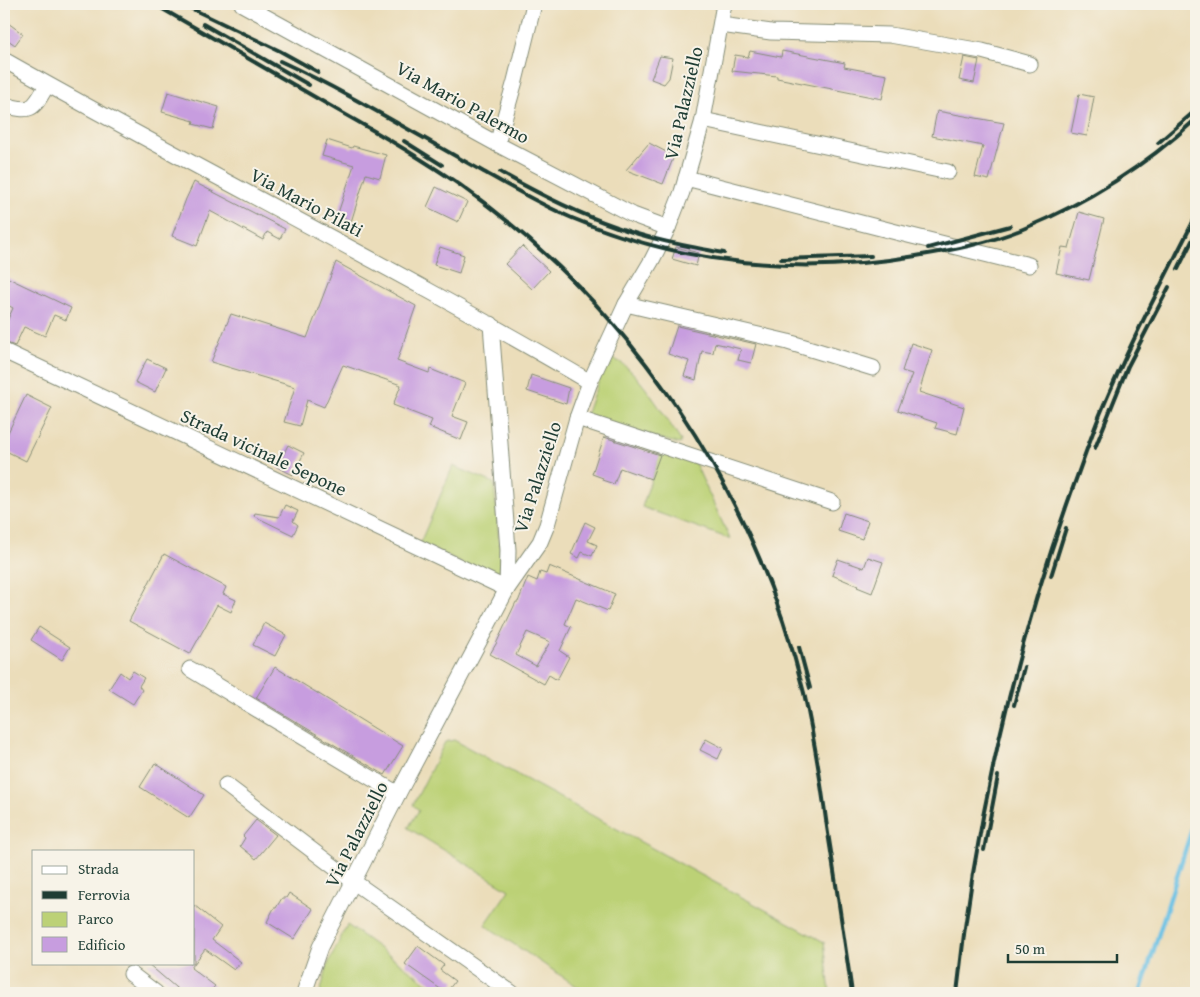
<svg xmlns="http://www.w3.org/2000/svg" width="1200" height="997" font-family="'Gentium Book Plus',serif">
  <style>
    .green { fill: #bcd176; stroke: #6e8755 }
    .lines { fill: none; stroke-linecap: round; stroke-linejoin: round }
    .stream { stroke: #67c0e4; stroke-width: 4.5 }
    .building { fill: #c79ddf; fill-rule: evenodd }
    .street-casing { stroke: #858d77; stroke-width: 17 }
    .street { stroke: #fff; stroke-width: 15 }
    .rail { stroke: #1f3d34; stroke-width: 4 }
    .labels { text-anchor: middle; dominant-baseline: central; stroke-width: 4; stroke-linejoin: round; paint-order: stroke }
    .street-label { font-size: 19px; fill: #1f3d34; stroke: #f7f3e8 }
  </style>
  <rect width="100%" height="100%" fill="#f7f3e8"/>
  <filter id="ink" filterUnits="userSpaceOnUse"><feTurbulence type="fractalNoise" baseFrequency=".02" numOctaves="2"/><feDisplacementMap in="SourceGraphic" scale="10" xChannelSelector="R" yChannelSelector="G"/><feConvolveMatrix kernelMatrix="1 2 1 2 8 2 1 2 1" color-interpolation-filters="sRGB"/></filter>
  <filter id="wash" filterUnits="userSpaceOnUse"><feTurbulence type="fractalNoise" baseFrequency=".0096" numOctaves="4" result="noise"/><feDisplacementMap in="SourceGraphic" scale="20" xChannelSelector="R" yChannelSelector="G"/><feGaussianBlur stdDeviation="1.12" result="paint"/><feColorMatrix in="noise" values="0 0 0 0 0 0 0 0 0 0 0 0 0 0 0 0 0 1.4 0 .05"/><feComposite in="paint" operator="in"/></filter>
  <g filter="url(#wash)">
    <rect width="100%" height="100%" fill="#ebddba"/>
    <g class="green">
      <path d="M612,359C633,361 669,423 681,441L680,444L585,418L604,366L607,361Z"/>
      <path d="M661,450L695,463L730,539L642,507Z"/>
      <path d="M453,466L494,483L501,563C500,571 498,574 490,577L420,543Z"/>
      <path d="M454,740L824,942L830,993H587L485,925L509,890L408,828L419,810L413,805L445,742Z"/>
      <path d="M347,925L353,929L441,993H320L328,964Z"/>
    </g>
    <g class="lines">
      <path class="stream" d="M1140,993L1196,816"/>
    </g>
    <g id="blocks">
      <g class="building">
        <path d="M4,20L23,34L15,45L4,37Z"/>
        <path d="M750,51L781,57L782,51L845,63L844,67L887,75L882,99L777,78V76L732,71L735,55L748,57Z"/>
        <path d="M660,56L673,58L669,78L664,84L651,79Z"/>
        <path d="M964,57L979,60L974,83L959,80Z"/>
        <path d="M168,92L219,107L213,129L193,124L194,121L162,112Z"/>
        <path d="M1079,94L1094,97L1087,136L1071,133Z"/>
        <path d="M937,111L1004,123L989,180L975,177L983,146L932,136Z"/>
        <path d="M327,140L352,148L353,146L386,155L380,178L366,174L351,222L338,213L354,165L322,156Z"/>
        <path d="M649,143L674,156L663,184L626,170Z"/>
        <path d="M194,182L285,229L280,239L267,232L263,240L210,211L197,246L172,236L186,199Z"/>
        <path d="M436,187L467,202L458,222L427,207Z"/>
        <path d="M1079,212L1104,219L1089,280L1056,273L1062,247L1069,248Z"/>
        <path d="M522,246L549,271L532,289L505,264Z"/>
        <path d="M440,247L464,255L459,273L434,265Z"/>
        <path d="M676,247L699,253L696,266L672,259Z"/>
        <path d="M336,262L416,306L397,361L429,373L430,369L465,383L452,416L468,422L461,440L429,427L432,420L393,405L401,385L343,365L324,407L307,400L300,426L284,422L295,387L211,362L231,314L307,338Z"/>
        <path d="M4,276L71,308L66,320L54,315L45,336L24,327L15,346L4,342V328L13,308L4,303Z"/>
        <path d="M677,326L756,344L751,363L738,360L741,349L715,343L713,353L702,351L696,380L684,376L689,361L668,354Z"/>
        <path d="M911,343L932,350L919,392L964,407L957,434L935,428L937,423L898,410L912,374L902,371Z"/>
        <path d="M147,359L166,368L155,392L135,382Z"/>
        <path d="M531,375L569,388L566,404L527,391Z"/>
        <path d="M26,395L52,408L26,461L4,450V441Z"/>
        <path d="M604,437L660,455L651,479L620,468L614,484L602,480L603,478L592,474Z"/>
        <path d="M288,445L304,453L293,475L277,467Z"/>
        <path d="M285,505L298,511L293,521L298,525L293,535L254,516L255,513L279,517Z"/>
        <path d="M844,513L868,521L862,539L838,531Z"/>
        <path d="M585,522L595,527L588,541L597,545L592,556L582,552L579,558L571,554Z"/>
        <path d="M164,554L226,587L223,594L236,600L231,612L217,605L190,654L129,621Z"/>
        <path d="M868,557L883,562L872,593L857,587L858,586L832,575L838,559L864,568Z"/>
        <path d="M549,566L615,594L608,611L576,598L565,624L571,627L560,651L569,657L557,680L549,675L544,684L490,654L496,644L516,602H518L528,577L537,581L540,572L546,574ZM527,632L550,642L536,666L516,655Z"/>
        <path d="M264,623L286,635L275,656L253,645Z"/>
        <path d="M39,627L70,647L62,660L31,640Z"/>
        <path d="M275,667L403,746L385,775L256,698Z"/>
        <path d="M133,671L144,678L139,686L142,690L133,704L109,689L120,672L128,678Z"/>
        <path d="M706,739L723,748L718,759L700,750Z"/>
        <path d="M155,763L204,795L189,818L140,787Z"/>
        <path d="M256,820L276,835L256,859L240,846L245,838L243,836Z"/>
        <path d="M289,893L313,909L294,939L267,922L274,908H276L282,898H286Z"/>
        <path d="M194,905L221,927L212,940L241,962L234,970L205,949L191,968L215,986L209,993H182L147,963H194Z"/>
        <path d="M418,946L444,965L440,970L455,981L446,993L405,964Z"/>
      </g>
    </g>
  </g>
  <g filter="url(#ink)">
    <use href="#blocks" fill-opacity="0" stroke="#858d77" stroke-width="1"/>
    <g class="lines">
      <defs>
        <g id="street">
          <path d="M242,4L497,144L633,215L668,228"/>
          <path d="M721,25L771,32L890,35L982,51L1030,64"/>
          <path d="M4,60C198,170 398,269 590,382"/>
          <path d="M4,105C33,113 33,109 47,85"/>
          <path d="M703,120L948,172"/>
          <path d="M497,144L515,81L534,4"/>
          <path d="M686,178L896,232L1029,265"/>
          <path d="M626,304L788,342L873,368"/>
          <path d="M4,351L507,589L508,550L491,324"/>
          <path d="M577,418L832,502"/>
          <path d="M190,669L398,794"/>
          <path d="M226,785L354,882L512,993"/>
          <path d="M131,974L156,993"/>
          <path d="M304,993L320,947L398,794L507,589L540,542L547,525L577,418L590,382L626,304L652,260L668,228L682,192L703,120L724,4"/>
        </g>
      </defs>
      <use href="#street" class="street-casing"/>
      <use href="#street" class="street"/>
      <g class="rail">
        <path d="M154,4C216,40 277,75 339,111C380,134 421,158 460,185C632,307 754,489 804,693C814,737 821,782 827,827C836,882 844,938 852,993"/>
        <path d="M182,4L280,51L318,72"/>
        <path d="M203,24L309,85"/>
        <path d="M280,61C349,93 415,134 482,171C512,188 541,205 572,218C682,264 798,276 916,256C953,250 989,243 1023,229C1086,203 1146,165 1196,119"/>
        <path d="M404,141L442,165"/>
        <path d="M1158,143L1196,110"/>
        <path d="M500,172C537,193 576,213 617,227C651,240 688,246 724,253"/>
        <path d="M928,248L1010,226"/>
        <path d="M781,259L871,256"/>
        <path d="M1178,269L1196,233"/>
        <path d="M1095,448L1128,366L1169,287"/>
        <path d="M1051,576L1066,528"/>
        <path d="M799,647L810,688"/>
        <path d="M1014,705L1024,667"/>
        <path d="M984,850L998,776"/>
        <path d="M957,993C975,823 1013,655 1071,493C1081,466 1090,439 1101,412C1129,345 1163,281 1196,216"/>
      </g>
    </g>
  </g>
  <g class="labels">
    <g class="street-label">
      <text transform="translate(463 102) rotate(29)">Via Mario Palermo</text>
      <text transform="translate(683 103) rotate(-77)">Via Palazziello</text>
      <text transform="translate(307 202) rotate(28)">Via Mario Pilati</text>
      <text transform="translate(264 452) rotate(25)">Strada vicinale Sepone</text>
      <text transform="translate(537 477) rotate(-72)">Via Palazziello</text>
      <text transform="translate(356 834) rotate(-63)">Via Palazziello</text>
    </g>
  </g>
  <rect width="1200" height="997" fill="none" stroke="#f7f3e8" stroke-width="20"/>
  <rect x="32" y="850" width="162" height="115" fill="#f7f3e8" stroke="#a1aaa0"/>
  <rect x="42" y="866" width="25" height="8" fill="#ffffff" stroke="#a1aaa0"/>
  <text x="78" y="874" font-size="15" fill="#1f3d34">Strada</text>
  <rect x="42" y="891" width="25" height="8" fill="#1f3d34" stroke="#a1aaa0"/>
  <text x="78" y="900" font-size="15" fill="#1f3d34">Ferrovia</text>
  <rect x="42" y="912" width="25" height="15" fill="#bcd176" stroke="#a1aaa0"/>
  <text x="78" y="924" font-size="15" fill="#1f3d34">Parco</text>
  <rect x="42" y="937" width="25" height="15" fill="#c79ddf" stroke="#a1aaa0"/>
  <text x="78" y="950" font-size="15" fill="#1f3d34">Edificio</text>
  <path d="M1008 954v8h109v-8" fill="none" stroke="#1f3d34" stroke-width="2.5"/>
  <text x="1015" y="954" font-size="15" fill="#1f3d34" stroke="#f7f3e8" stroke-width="4" paint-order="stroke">50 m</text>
</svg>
